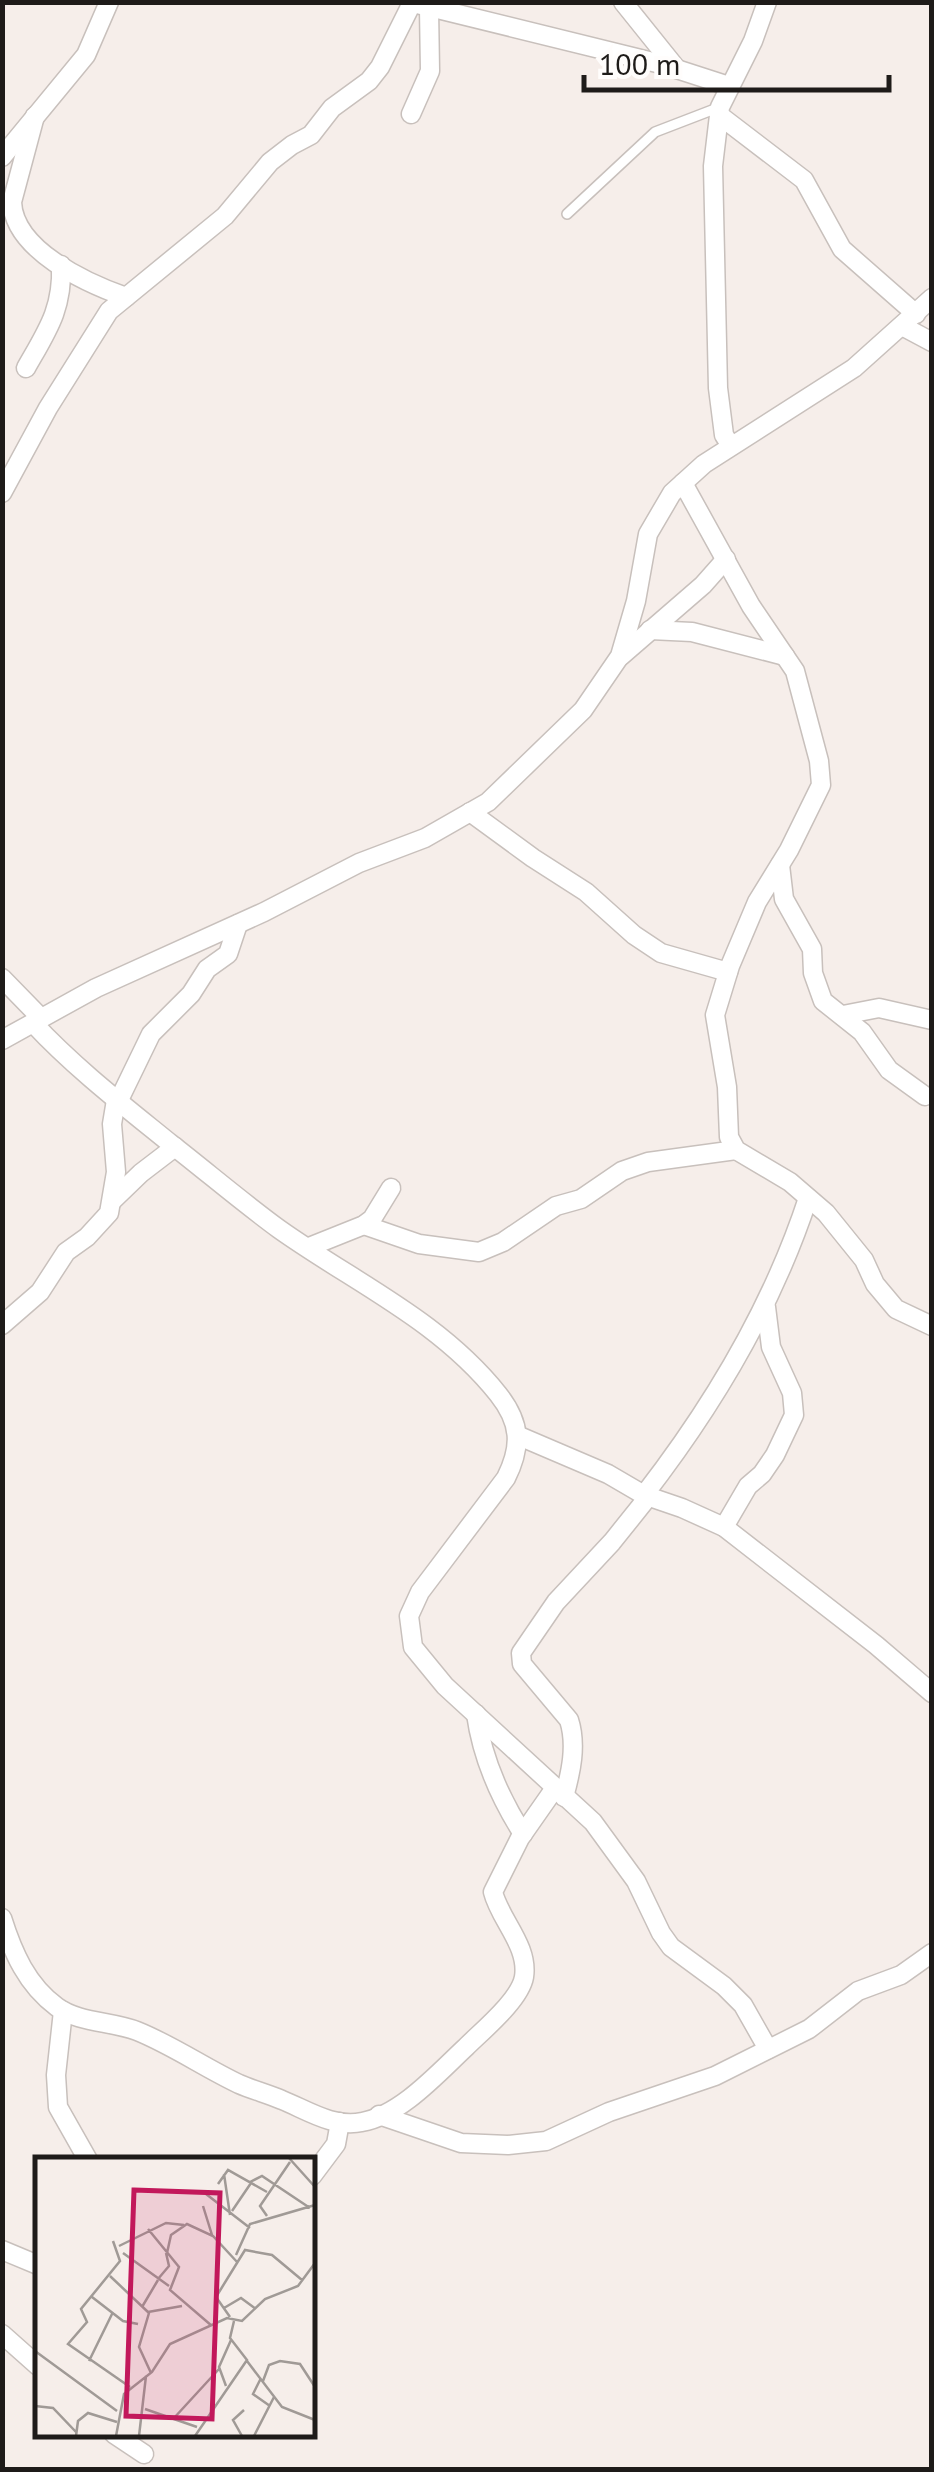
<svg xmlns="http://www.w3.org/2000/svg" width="934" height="2472" font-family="'PT Sans',sans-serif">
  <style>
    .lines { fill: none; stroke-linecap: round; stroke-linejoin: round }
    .service-casing { stroke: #c8c0bc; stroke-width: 12 }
    .minor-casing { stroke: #c8c0bc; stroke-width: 21 }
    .service { stroke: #fff; stroke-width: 9 }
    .minor { stroke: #fff; stroke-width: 18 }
    .inset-road { fill: none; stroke: #a09a96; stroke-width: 2.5 }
    .view { fill: #c2185b; fill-opacity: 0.15; stroke: #c2185b; stroke-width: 5 }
    .inset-edge { fill: none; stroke: #1e1b19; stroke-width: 5 }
  </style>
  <rect width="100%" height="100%" fill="#f6eeea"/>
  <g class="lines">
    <defs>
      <path id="service" d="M567,214L655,132L720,107"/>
      <g id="minor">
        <path d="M409,2L661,64L729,86"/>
        <path d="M623,2L676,68"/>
        <path d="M411,114L430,71L429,8"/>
        <path d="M719,115L804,180L842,249L916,314"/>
        <path d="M35,116L12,202C14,250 86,283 126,297"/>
        <path d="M2,157L86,55L109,2"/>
        <path d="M902,326L932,342"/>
        <path d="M26,368C47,331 63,309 61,265"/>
        <path d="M731,446L724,435L718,388L713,166L720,107L753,41L767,2"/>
        <path d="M683,483L751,606L795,671L819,761L821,785L789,850L757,902L730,966L715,1015L727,1087L729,1137L736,1150L790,1182L826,1213L864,1260L875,1284L896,1309L932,1326"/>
        <path d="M2,493L48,408L109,311L225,216L270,162L292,145L311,135L332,108L369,81L380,67L412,3"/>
        <path d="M650,630L692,632L785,656"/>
        <path d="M621,656L703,585L726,559"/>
        <path d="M470,812L533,858L586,892L634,935L661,953L728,972"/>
        <path d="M780,865L784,899L812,949L813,973L823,1001L862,1032L889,1070L925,1096"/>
        <path d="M2,978L41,1018"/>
        <path d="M843,1015L879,1008L932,1020"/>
        <path d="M33,1023C75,1068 123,1105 171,1144C207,1172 242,1202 279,1229C355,1283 439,1320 498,1394C521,1423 522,1446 506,1478L420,1592L409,1616L413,1647L445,1686L593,1822L636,1881L661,1933L671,1947L724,1986L743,2005L768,2049"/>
        <path d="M2,1040L96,988L264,912L359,863L425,838L488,802L583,710L620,656L636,601L648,534L672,493L704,464L854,368L932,298"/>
        <path d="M118,1102L151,1034L191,994L207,969L228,954L238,924"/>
        <path d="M113,1200L141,1173L175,1147"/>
        <path d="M364,1225L419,1244L479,1252L503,1242L556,1206L581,1199L622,1171L648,1162L736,1150"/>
        <path d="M309,1247L364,1225L372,1219L391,1188"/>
        <path d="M2,1325L40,1292L66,1252L87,1237L109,1213L116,1172L112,1124L116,1100"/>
        <path d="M519,1436L608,1474L644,1495L682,1508L724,1527L876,1645L932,1693"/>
        <path d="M644,1495C713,1406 773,1305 808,1198"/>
        <path d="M724,1527L748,1486L762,1474L775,1455L794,1415L792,1393L771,1347L766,1307"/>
        <path d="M476,1714C482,1757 500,1798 523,1834"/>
        <path d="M564,1797C571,1772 577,1745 569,1720L522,1664L521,1653L556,1602L612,1542L648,1497"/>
        <path d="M2,1918C13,1953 27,1985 57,2007C79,2023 112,2021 137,2031C172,2045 205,2068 239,2084C253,2090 268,2094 282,2100C307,2110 333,2128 362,2122C401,2115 438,2073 466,2047C482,2031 520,2000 524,1977C529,1946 500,1920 493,1892L520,1838L555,1788"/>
        <path d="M63,2011L56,2075L58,2107L88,2160"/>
        <path d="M379,2115L461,2143L508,2145L546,2141L609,2112L715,2076L809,2029L858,1991L901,1975L932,1953"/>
        <path d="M312,2176L336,2144L340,2122"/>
        <path d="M2,2250L38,2265"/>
        <path d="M2,2334L38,2366"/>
        <path d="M114,2434L144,2454"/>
      </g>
    </defs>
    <use href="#service" class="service-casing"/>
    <use href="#minor" class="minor-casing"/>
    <use href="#service" class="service"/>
    <use href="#minor" class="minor"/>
  </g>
  <g transform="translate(35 2157)">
    <rect width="280" height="280" fill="#f6eeea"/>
    <path class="inset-road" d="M254,1L280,30M189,17L195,58M215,25L227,19L275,51M183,27L193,13L232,35M171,37L215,71M168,49L177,78M197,54L216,26M232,59L225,49L255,5M113,72L144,110L135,133L177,169M78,84L85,104L46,152L52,165L33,187L95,230M84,89L131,66L149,68M88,96L134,129M132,96L136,78L152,67L178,79L203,106M201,98L215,67L280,48M75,119L114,156L104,190L116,216M123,122L134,109L131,96M57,140L88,164L103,167M107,150L123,123M189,151L206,141L221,152M113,155L147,149M195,160L181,140L210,93L237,98L267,123M0,194L82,254M54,204L78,155M212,204L247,250L280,263M226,221L218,237L235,249M228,224L234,208L245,204L265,207L280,230M191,229L184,210L196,183M0,249L18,251L41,275M110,252L162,270M139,261L184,212M41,279L43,264L53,256L82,265M81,279L89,237L117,215L135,187L192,161L207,164L230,142L263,129L280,106M104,279L111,219M160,279L212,203L195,181L199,164M207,279L198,263L209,253M219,279L239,240"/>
    <path class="view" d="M99,33L185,36L177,262L91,259Z"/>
    <rect width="280" height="280" class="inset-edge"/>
  </g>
  <rect width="934" height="2472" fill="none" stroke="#1e1b19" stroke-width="10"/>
  <path d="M584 75v15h305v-15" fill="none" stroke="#1e1b19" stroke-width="5"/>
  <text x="599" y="75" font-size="30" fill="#1e1b19" stroke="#fffdfc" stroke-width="8" paint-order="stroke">100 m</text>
</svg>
